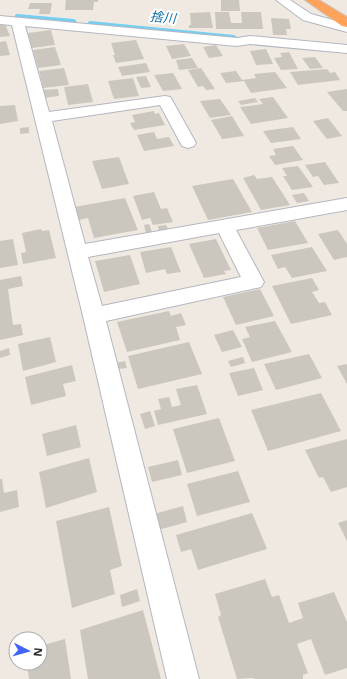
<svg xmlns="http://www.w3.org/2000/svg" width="347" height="679" font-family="'Open Sans','Noto Sans JP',sans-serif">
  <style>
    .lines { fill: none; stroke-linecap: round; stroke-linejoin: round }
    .stream { fill: #75cff0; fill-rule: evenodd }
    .building { fill: #cbc7bf }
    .street-casing { stroke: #b4b7c1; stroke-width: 2 }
    .highway-casing { stroke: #c9c9c9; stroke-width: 2 }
    .street { fill: #fff; fill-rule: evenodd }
    .highway { fill: #ffa35c; fill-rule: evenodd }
    .labels { text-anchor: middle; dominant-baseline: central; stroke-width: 4; stroke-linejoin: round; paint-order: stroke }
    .far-water-label { font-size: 13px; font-style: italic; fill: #0d6fa3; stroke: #fff }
  </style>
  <rect width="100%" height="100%" fill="#efe9e1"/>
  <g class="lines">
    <g class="stream">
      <path d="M17,14L74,19L77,21L74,23L15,17V15Z"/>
      <path d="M90,21L234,35L237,37L234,39L88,24V22Z"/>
    </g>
  </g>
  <g class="building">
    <path d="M66,0H98V2H94L93,10H65Z"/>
    <path d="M221,0H239L240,11H221Z"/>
    <path d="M30,3H52L50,14H39L40,9H28Z"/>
    <path d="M210,12L213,28H189V25H191L190,13Z"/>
    <path d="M215,12H229L231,23H242L241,12H261L263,29H216Z"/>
    <path d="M271,18L289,19L291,29H286L287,35H273Z"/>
    <path d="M5,24L10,36L0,37V25Z"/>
    <path d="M51,30L55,45L32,48L28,33Z"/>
    <path d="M136,40L144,59L116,63L113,55H115L111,43Z"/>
    <path d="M6,41L10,55L0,56V42Z"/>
    <path d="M184,44L191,56L172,59L166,46Z"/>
    <path d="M216,45L223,56L209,58L203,47Z"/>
    <path d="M55,47L61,65L38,68L33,50Z"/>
    <path d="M266,49L273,64L256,65L250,51Z"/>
    <path d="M289,52L298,69L281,70L274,58L282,57L280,53Z"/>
    <path d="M315,57L323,68L310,69L302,58Z"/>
    <path d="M192,58L198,68L179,70L176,60Z"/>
    <path d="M146,63L150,72L122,76L118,67Z"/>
    <path d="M64,68L69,85L43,88L39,71Z"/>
    <path d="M201,68L215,89L206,90L203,86L198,87L188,70Z"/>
    <path d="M327,69L330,73L335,72L340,80L298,85L290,72Z"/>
    <path d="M236,71L242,80L256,78L254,74L275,72L287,88L251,93L244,81L226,83L220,73Z"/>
    <path d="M173,73L182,89L163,91L154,75Z"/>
    <path d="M146,76L151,87L141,88L136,77Z"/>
    <path d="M133,78L139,96L114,99L108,81Z"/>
    <path d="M88,84L93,102L68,105L64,87Z"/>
    <path d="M58,89L59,96L43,98L42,90Z"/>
    <path d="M347,89V111H343L327,92Z"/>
    <path d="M273,97L288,118L251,124L240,107L263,104L259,99Z"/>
    <path d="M255,98L258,102L241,105L238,101Z"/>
    <path d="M220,99L231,115L210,118L200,101Z"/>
    <path d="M15,105L18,121L0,124V106Z"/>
    <path d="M154,111L155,114L159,113L165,125L134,130L130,123L135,122L132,115Z"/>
    <path d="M232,116L244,136L222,139L211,120Z"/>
    <path d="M328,118L342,136L327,139L313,121Z"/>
    <path d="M29,127V133L20,134V128Z"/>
    <path d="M293,127L301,139L271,143L263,131Z"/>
    <path d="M154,132L157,139L169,137L174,146L144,151L137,135Z"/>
    <path d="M293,146L303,160L275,165L269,156L276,155L273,149Z"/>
    <path d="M119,157L129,184L102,189L92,161Z"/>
    <path d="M325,162L339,183L324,185L318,176L313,177L305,165Z"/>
    <path d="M298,166L313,187L292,190L283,176H287L282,168Z"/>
    <path d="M254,175L257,179L272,177L290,205L261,210L243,178Z"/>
    <path d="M233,179L252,212L208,220L192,186Z"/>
    <path d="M154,192L161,209L167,208L173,222L153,225L150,218L142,220L133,196Z"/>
    <path d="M304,193L309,201L297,203L292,195Z"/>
    <path d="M125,198L138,230L94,238L88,218L79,220L74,207Z"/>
    <path d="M295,221L308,243L268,250L257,228Z"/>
    <path d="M149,224L152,232L146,233L144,225Z"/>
    <path d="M166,225L168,229L159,231L158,226Z"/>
    <path d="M41,229L42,231L49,230L56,258L23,264L21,253L26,252L22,233Z"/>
    <path d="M338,230L347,244V257L334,260L318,234Z"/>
    <path d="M13,239L18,265L0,268V241Z"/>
    <path d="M216,239L231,270L224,271L226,274L204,278L189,244Z"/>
    <path d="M171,247L181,272L167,274L165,269L146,273L140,252Z"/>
    <path d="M312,247L327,271L292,278L285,267L278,269L271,255Z"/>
    <path d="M130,255L140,284L104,292L95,261Z"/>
    <path d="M21,276L23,286L8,289L13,325L21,324L23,335L0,340V280Z"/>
    <path d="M312,278L319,290L312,292L319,303L325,302L332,315L291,324L272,286Z"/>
    <path d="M260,289L274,316L236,325L223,297Z"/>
    <path d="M169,311L171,316L181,313L186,325L176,327L180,340L127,352L117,322Z"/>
    <path d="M275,321L292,352L252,362L242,339L250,337L245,327Z"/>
    <path d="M233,330L242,347L222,352L214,335Z"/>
    <path d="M50,337L56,362L23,371L18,344Z"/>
    <path d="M189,342L202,374L138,389L128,356Z"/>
    <path d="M9,348L10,355L0,358V351Z"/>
    <path d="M309,354L322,378L276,390L264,364Z"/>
    <path d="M243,357L245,363L231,367L228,361Z"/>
    <path d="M125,361L127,368L119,369L116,363Z"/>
    <path d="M347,364V384L337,366Z"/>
    <path d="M72,365L76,381L63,384L66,396L31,405L25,377Z"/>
    <path d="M254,368L263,390L238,396L229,373Z"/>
    <path d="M197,385L207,414L158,425L154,411L161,409L158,399L169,397L172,407L181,405L176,389Z"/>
    <path d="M321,393L341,431L268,451L251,410Z"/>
    <path d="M150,411L155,426L145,429L140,414Z"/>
    <path d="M219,418L235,461L187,473L173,429Z"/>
    <path d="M76,425L81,447L47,456L42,434Z"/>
    <path d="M347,439V487L331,492L323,477L319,478L305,450Z"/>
    <path d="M89,458L97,492L46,508L39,472Z"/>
    <path d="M178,460L182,475L152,482L148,467Z"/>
    <path d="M238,471L250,502L197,516L187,484Z"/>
    <path d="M0,479H2L4,493L17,490L19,507L0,512Z"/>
    <path d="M183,506L187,522L158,530L154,514Z"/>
    <path d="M109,507L122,566L110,570L115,594L72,608L56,521Z"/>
    <path d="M252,513L267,549L198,570L191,549L181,552L176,535Z"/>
    <path d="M347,520V541L338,523Z"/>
    <path d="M265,579L272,597L279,595L289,623L303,618L298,603L334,592L347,622V668L325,675L311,639L297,644L308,673L303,675V679H254L253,678L237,679L218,617L221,615L215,594Z"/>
    <path d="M137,589L140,601L122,607L120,595Z"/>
    <path d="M143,610L161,679H88L80,630Z"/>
    <path d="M65,639L71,679H29L27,663H40V646Z"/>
  </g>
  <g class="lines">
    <defs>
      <g id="street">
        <path d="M276,0H290L311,14L347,24V32L303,20Z"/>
        <path d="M0,16L237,38L250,36L347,45V53L250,44L237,46L25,26L49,112L165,96L170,97L172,100L196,143L194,146L188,148L182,146L160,105L52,121L85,244L347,198V210L236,230L264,282L261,287L106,321L199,679H167L83,316L12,25L0,24ZM219,233L241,277L102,306L88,257Z"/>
      </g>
      <path id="highway" d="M305,0H319L347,17V27L342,26Z"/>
    </defs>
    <use href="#street" class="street-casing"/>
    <use href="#highway" class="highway-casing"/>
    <use href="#street" class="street"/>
    <use href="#highway" class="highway"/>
  </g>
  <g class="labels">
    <g class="far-water-label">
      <text transform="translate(163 17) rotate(5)">捨川</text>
    </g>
  </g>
  <g transform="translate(28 651) rotate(96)"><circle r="19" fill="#ffffff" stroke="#ababab"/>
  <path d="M0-3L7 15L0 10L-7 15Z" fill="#4264fb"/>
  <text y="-6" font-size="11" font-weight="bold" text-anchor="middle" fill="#2e2e2e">N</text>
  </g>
</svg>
